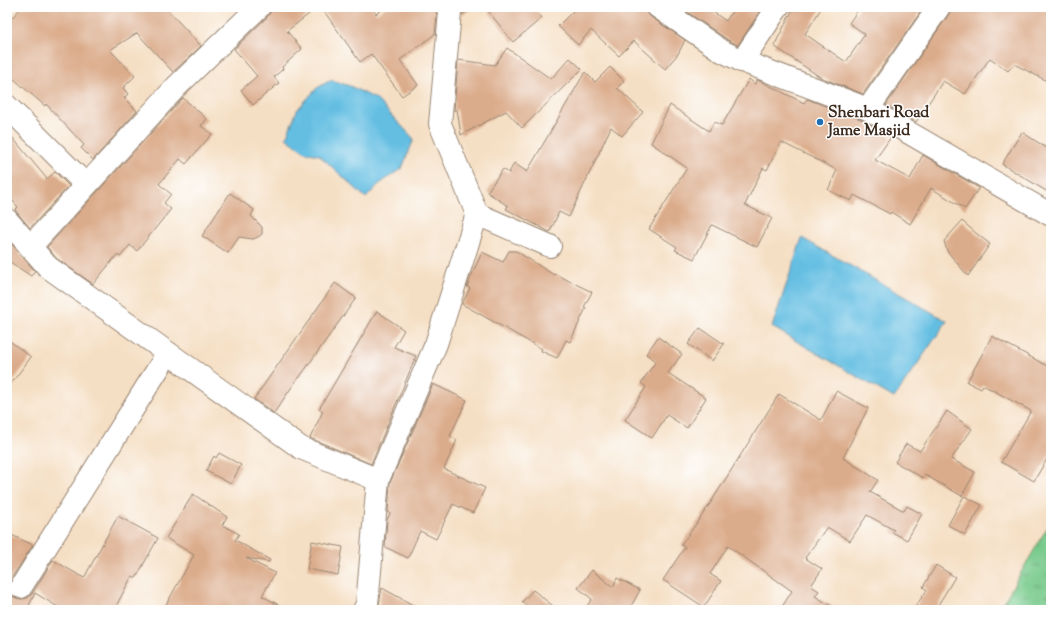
<svg xmlns="http://www.w3.org/2000/svg" width="1058" height="617" font-family="'Sorts Mill Goudy',serif">
  <style>
    .park { fill: url(#park-tufts); stroke: #5a7a55 }
    .water { fill: #64bee2; stroke: #507480 }
    .building { fill: #dbac8b }
    .lines { fill: none; stroke-linecap: round; stroke-linejoin: round }
    .minor-casing { stroke: #988471; stroke-width: 24 }
    .minor { stroke: #fff; stroke-width: 22 }
    .poi-dot { fill: #1f6fb2; stroke: #fff; stroke-width: 1.5 }
    .labels { text-anchor: middle; dominant-baseline: central; stroke-width: 3; stroke-linejoin: round; paint-order: stroke }
    .poi-label { font-size: 16px; font-weight: bold; fill: #3b2a1e; stroke: #fff; text-anchor: start }
  </style>
  <defs>
    <pattern id="park-tufts" width="24" height="20" patternUnits="userSpaceOnUse"><rect width="24" height="20" fill="#78ca8c"/><path d="M3 7l-1-3M5 7V3M7 7l1-3M15 17l-1-3M17 17v-4M19 17l1-3" fill="none" stroke="#64a472"/></pattern>
  </defs>
  <rect width="100%" height="100%" fill="#fff"/>
  <filter id="ink" filterUnits="userSpaceOnUse"><feTurbulence type="fractalNoise" baseFrequency=".025" numOctaves="2"/><feDisplacementMap in="SourceGraphic" scale="8" xChannelSelector="R" yChannelSelector="G"/><feConvolveMatrix kernelMatrix="1 2 1 2 8 2 1 2 1" color-interpolation-filters="sRGB"/></filter>
  <filter id="wash" filterUnits="userSpaceOnUse"><feTurbulence type="fractalNoise" baseFrequency=".012" numOctaves="4" result="noise"/><feDisplacementMap in="SourceGraphic" scale="16" xChannelSelector="R" yChannelSelector="G"/><feGaussianBlur stdDeviation="0.9" result="paint"/><feColorMatrix in="noise" values="0 0 0 0 0 0 0 0 0 0 0 0 0 0 0 0 0 1.4 0 .05"/><feComposite in="paint" operator="in"/></filter>
  <g filter="url(#wash)">
    <rect width="100%" height="100%" fill="#f5dfc4"/>
    <path class="park" d="M1047,528L1051,530V610H999Z"/>
    <g class="water">
      <path d="M331,80L350,86L376,99L414,139L402,168L378,185L366,198L319,155L305,152L286,138L297,110L317,88Z"/>
      <path d="M802,238L947,321L894,398L772,327Z"/>
    </g>
    <g id="blocks">
      <g class="building">
        <path d="M22,7H165L201,46L173,72L137,33L110,50L135,76L123,88L128,94L124,98L137,111L93,160L81,148L84,145L46,104L45,106L7,73V23Z"/>
        <path d="M271,7H318L287,31L302,49L282,67L283,69L274,77L279,83L253,105L241,90L257,76L234,49L268,16L271,11Z"/>
        <path d="M321,7H371L376,14L386,7H435L437,15L435,34L400,60L418,85L402,96L371,54L360,62Z"/>
        <path d="M461,7H474L462,15Z"/>
        <path d="M485,7H533L542,18L513,42Z"/>
        <path d="M577,7H646L647,13L651,17L685,40L678,54L665,69L634,41L619,56L591,30L578,45L558,26Z"/>
        <path d="M680,7H706L726,21L735,7H763L738,45L728,40Z"/>
        <path d="M794,7H822L805,34L846,62L865,34L849,23L860,7H924L863,94L820,77L774,46Z"/>
        <path d="M951,7H1051V83L1014,64L1008,71L990,58L965,94L943,81L916,122L886,105L949,14Z"/>
        <path d="M507,48L551,79L570,58L582,69L522,128L506,111L461,135L457,109L454,111L458,60L495,65Z"/>
        <path d="M610,67L624,81L617,88L643,112L622,136L611,127L569,217L559,212L550,232L506,209L508,206L487,192L503,169L509,173L514,163L527,172L585,72L595,82Z"/>
        <path d="M749,79L755,84L757,80L764,83L804,103L807,99L863,120L891,137L875,160L910,179L923,155L979,188L965,209L931,188L910,224L891,212L890,214L854,195L851,201L828,190L837,170L781,142L767,170L763,168L745,205L772,218L757,247L712,225L694,259L675,250L677,247L649,229L687,168L651,143L670,105L709,131L714,122L722,125Z"/>
        <path d="M183,98L207,119L201,126L212,134L186,164L180,159L159,184L171,194L164,203L171,209L137,251L130,245L120,257L117,255L93,284L56,258L47,247Z"/>
        <path d="M7,131L47,179L55,172L69,186L30,228L15,210L18,207L7,194Z"/>
        <path d="M1022,132L1051,151V194L1002,164Z"/>
        <path d="M230,193L254,210L251,216L262,227V234L258,237L253,239L239,237L228,253L202,236Z"/>
        <path d="M962,221L977,234L990,244L968,276L947,251L944,241Z"/>
        <path d="M7,239L35,271L31,276L7,260Z"/>
        <path d="M509,251H516L554,275L555,274L592,292L584,307L586,308L570,342L566,340L557,358L541,351L542,349L462,304L470,288L467,287L470,279L482,252L503,262Z"/>
        <path d="M335,283L356,298L299,378H298L274,413L254,399Z"/>
        <path d="M377,311L404,330L394,347L416,356L371,464L310,438L323,411L319,409Z"/>
        <path d="M700,328L724,344L712,361L688,344Z"/>
        <path d="M992,336L1051,368V452L1034,481L1001,462L1031,411L983,385L981,389L967,382Z"/>
        <path d="M658,337L682,354L668,373L706,398L687,428L667,415L652,438L625,420L646,387L641,383L656,361L646,354Z"/>
        <path d="M7,339L31,357L7,389Z"/>
        <path d="M433,384L467,400L450,436L457,440L444,469L485,488L473,513L453,504L436,539L420,531L408,558L385,547L387,520L390,513L388,512L390,483Z"/>
        <path d="M836,391L868,408L843,458L878,480L870,492L904,511L907,506L922,514L907,540L892,532L894,530L867,515L850,541L827,527L805,558L822,569L811,586L819,591L815,596L838,610H780L792,591L728,546L710,574L721,581L704,607L663,580L685,547L681,545L708,507L779,394L821,420Z"/>
        <path d="M947,411L972,429L951,459L975,472L962,496L925,475L923,478L895,462L906,444L920,451Z"/>
        <path d="M219,453L241,465L231,484L206,471L214,456L216,458Z"/>
        <path d="M193,494L227,517L222,525L239,534L235,540L270,560L269,562L246,558L275,573L262,596L289,610H163L194,555L166,538Z"/>
        <path d="M964,496L982,505L965,535L948,525Z"/>
        <path d="M118,516L158,538L136,578L132,576L114,610H63L35,593L27,610H7V533L33,545L10,580L9,586L10,592L14,597L21,599L27,598L32,594L53,560L84,578Z"/>
        <path d="M312,541L343,547L338,575L307,569Z"/>
        <path d="M936,565L955,577L935,610H913L927,590L923,587Z"/>
        <path d="M592,570L613,587L617,578L640,590L629,610H584L592,599L578,588Z"/>
        <path d="M382,588L422,610H378Z"/>
        <path d="M533,590L558,610H532L522,602Z"/>
      </g>
    </g>
  </g>
  <g filter="url(#ink)">
    <use href="#blocks" fill-opacity="0" stroke="#988471" stroke-width="1"/>
    <g class="lines">
      <defs>
        <g id="minor">
          <path d="M658,7L722,51L742,61L868,109L1051,215"/>
          <path d="M742,61L778,7"/>
          <path d="M7,106L86,185"/>
          <path d="M868,109L939,7"/>
          <path d="M477,214L550,246"/>
          <path d="M7,220L48,267L301,448L378,480"/>
          <path d="M30,247L176,87L259,7"/>
          <path d="M21,587L168,353"/>
          <path d="M364,610L367,605L378,480L436,344L477,214L440,124L450,12L447,7"/>
        </g>
      </defs>
      <use href="#minor" class="minor-casing"/>
      <use href="#minor" class="minor"/>
    </g>
  </g>
  <circle class="poi-dot" cx="820" cy="122" r="4"/>
  <g class="labels">
    <g class="poi-label">
      <text x="828" y="113">Shenbari Road<tspan x="828" dy="18">Jame Masjid</tspan></text>
    </g>
  </g>
  <rect width="1058" height="617" fill="none" stroke="#fff" stroke-width="24"/>
</svg>
